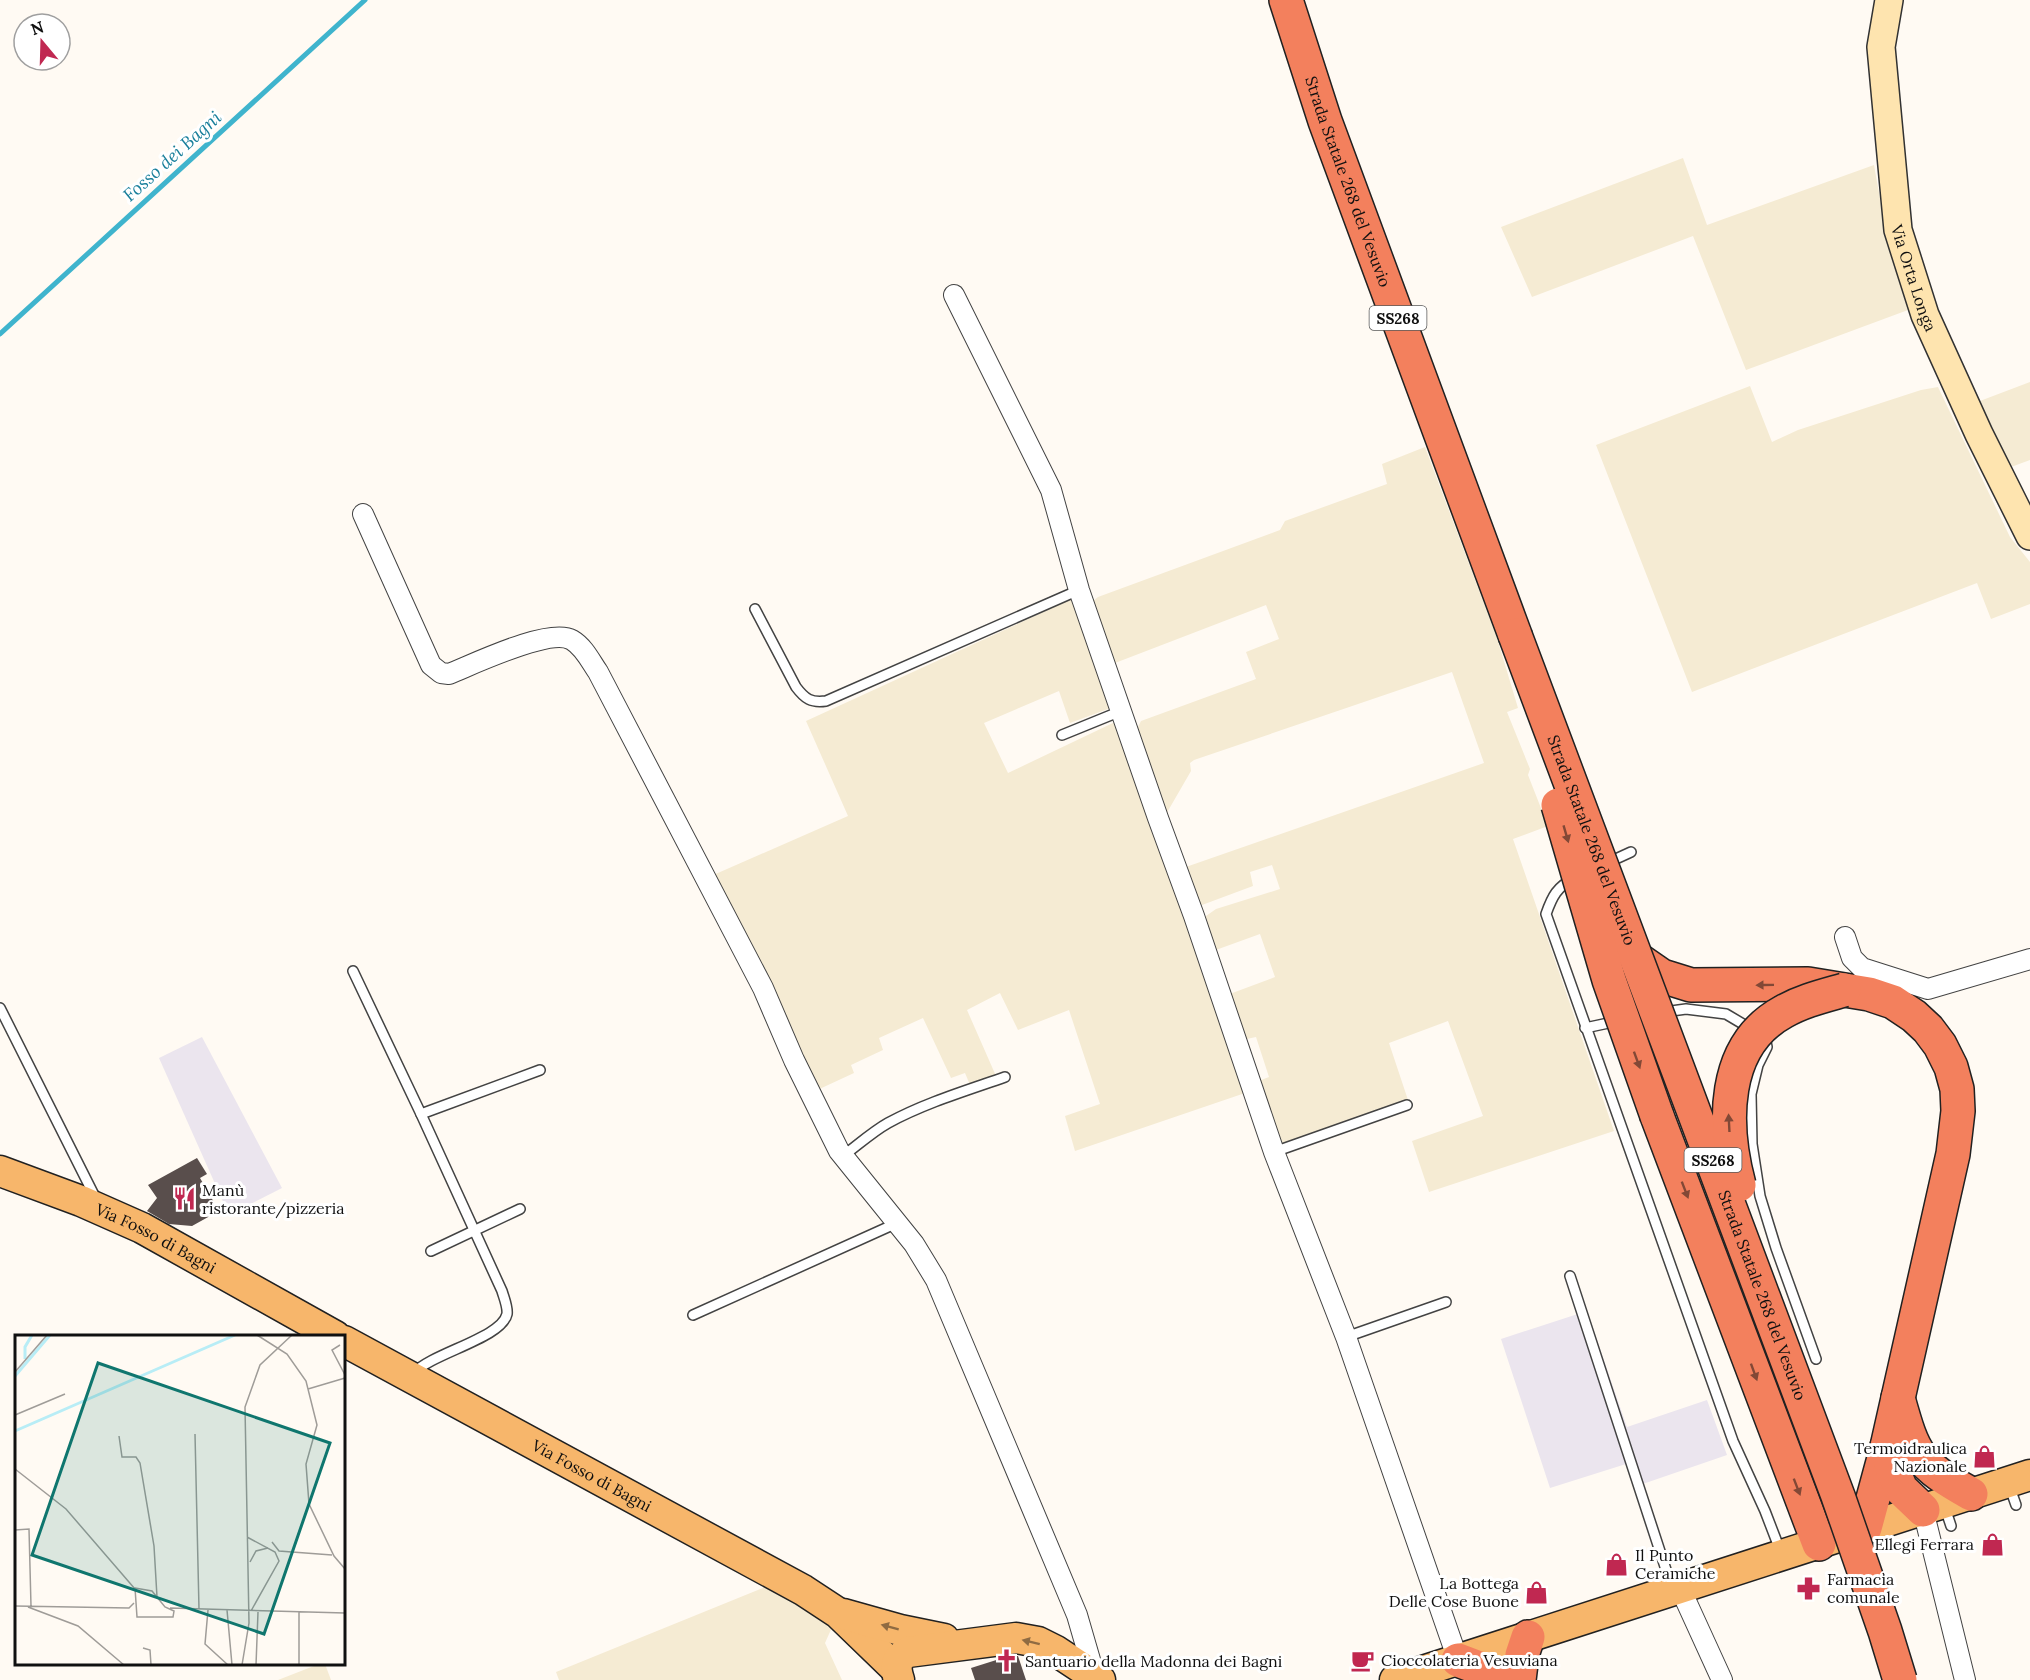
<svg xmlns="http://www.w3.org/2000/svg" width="2030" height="1680" font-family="Lora,serif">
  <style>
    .industrial { fill: #ebe5ee }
    .farmland { fill: #f5ebd3 }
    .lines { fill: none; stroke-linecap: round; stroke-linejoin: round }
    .stream { stroke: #3fb4cd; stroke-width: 5 }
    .building { fill: #594e4c }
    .lane-casing { stroke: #434343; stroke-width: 12 }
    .street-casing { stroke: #434343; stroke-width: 22 }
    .secondary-casing { stroke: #323232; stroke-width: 30 }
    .primary-casing { stroke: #212121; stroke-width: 33 }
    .highway-casing { stroke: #212121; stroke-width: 36 }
    .lane { stroke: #fff; stroke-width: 9 }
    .street { stroke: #fff; stroke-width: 20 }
    .secondary { stroke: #fee4af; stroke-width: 27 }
    .primary { stroke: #f7b66b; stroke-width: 30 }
    .highway { stroke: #f3805d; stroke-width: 33 }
    .highway-bridge-casing { stroke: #212121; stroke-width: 36; stroke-linecap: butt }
    .highway-bridge { stroke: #f3805d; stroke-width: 33 }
    .oneway { fill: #824836 }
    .oneway2 { fill: #8f6b42 }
    .labels { text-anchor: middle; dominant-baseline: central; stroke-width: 6; stroke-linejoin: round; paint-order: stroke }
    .shield { fill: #fff; stroke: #585858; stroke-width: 1.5 }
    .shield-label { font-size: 15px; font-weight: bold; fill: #101010 }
    .street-label { font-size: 16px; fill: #101010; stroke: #fff }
    .poi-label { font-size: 16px; fill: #101010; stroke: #fff; text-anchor: start }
    .water-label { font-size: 18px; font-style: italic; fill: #197f9b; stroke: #fff }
    .inset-river { fill: none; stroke: #b8edf6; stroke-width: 3 }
    .inset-road { fill: none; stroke: #9f9c98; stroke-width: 1.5 }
    .view { fill: #0f766e; fill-opacity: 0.15; stroke: #0f766e; stroke-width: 3 }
    .inset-edge { fill: none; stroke: #101010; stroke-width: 3 }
  </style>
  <rect width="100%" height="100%" fill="#fffaf3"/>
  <g class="industrial">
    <path d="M202,1037L282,1188L229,1215L159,1058Z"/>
    <path d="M1587,1311L1627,1427L1707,1400L1727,1455L1634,1487L1626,1464L1550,1488L1501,1339Z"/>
  </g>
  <g class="farmland">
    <path d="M1683,158L1707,225L1874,165L1887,237L1908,310L1746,370L1693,236L1532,297L1501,227Z"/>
    <path d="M2030,382V460L2003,470L1972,404Z"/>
    <path d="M1750,386L1772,442L1798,430L1921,390L1938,387L2010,537L2030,562V604L1991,619L1977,583L1692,692L1596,445Z"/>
    <path d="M1425,447L1497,638L1518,708L1507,712L1530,769L1528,775L1548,826L1513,839L1614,1131L1429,1192L1412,1141L1483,1116L1448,1021L1389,1043L1408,1100L1284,1144L1273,1133L1256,1082L1269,1077L1256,1037L1242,1040L1227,995L1275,977L1260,934L1213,951L1204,926L1206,916L1216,909L1280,889L1272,865L1250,872L1253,886L1202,905L1196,904L1183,868L1484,763L1452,672L1194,760L1190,763L1191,771L1165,816L1133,729L1138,727L1141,721L1256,679L1246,652L1279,639L1266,605L1115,663H1113L1091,606L1093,601L1098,597L1280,530L1285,521L1387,484L1382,464Z"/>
    <path d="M1076,597L1116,706L1070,723L1059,691L984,723L1008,773L1115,722L1248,1092L1075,1151L1065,1116L1100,1104L1069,1010L1018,1030L1000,993L967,1010L996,1076L970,1085L965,1073L951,1078L923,1018L879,1038L883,1050L851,1065L854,1073L813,1092L711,876L848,816L806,721Z"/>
    <path d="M770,1585L833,1625L825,1643L842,1680H559L556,1672Z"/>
    <path d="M319,1664H325L331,1680H278Z"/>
  </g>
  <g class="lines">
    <path class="stream" d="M0,334L365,0"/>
  </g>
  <g class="building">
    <path d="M197,1158L207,1174L200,1178L219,1211L192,1226L169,1224L147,1211L157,1198L148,1185Z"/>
    <path d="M1009,1656H1018L1026,1680H975L971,1668Z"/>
  </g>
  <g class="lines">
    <defs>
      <g id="lane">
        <path d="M755,609L796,687C805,699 811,703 826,701L1079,590"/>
        <path d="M1062,735L1121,711"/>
        <path d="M1607,863L1631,852"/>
        <path d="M1575,878C1557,886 1552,897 1546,914L1733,1441L1765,1511L1780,1550"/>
        <path d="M353,971L421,1114L502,1291C504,1298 508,1307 507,1314C502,1338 432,1353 414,1373"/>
        <path d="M0,1008L96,1199"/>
        <path d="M1664,1012L1686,1009L1726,1014L1753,1030"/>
        <path d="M1585,1028L1618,1021"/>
        <path d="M1765,1037L1767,1047L1758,1065L1751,1094L1752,1144L1760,1196L1776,1248L1816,1359"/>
        <path d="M421,1114L540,1070"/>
        <path d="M1274,1152L1407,1105"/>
        <path d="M843,1156C858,1145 872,1132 888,1123C925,1103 965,1091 1005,1077"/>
        <path d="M431,1251L520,1209"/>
        <path d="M1570,1276L1671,1585"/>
        <path d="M693,1315L897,1223"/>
        <path d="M1346,1337L1446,1302"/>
        <path d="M2009,1485L2016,1505"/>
        <path d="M1944,1505L1951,1526"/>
      </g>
      <g id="street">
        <path d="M954,295L1051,490L1079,590L1158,818L1194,916L1274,1152L1346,1337L1458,1660"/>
        <path d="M363,514L431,665L441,673L449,674C474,664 550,627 572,640C584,647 591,662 598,672L763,988L794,1060L839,1151L914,1244L936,1280L1077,1615L1095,1677"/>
        <path d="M1845,937L1852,958L1862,968L1928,989L2030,959"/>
        <path d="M1923,1510L1965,1680"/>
        <path d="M1680,1588L1722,1680"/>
      </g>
      <g id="secondary">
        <path id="s1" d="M1889,0L1881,47L1898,230L1925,315L1979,434L2030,536"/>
      </g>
      <g id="primary">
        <path id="s2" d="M0,1171L81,1201L142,1228L335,1336"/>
        <path id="s3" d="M344,1341L803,1590L838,1613L896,1669"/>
        <path d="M843,1614L900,1630L944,1639"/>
        <path d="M899,1680C895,1667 895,1659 908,1652L1016,1638L1038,1642L1056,1651L1100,1680"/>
        <path d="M1395,1680L2030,1475"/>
      </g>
      <g id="highway">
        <path id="s4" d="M1286,0L1325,121L1515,635"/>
        <path d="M1636,958L1662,976L1691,985L1808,984L1869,994L1893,1002L1914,1016L1928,1029L1940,1045L1951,1067L1957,1089L1958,1111L1953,1154L1887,1447L1865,1528"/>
        <path d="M1657,1116L1819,1544"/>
        <path d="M1898,1398C1914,1456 1918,1464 1971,1494"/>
        <path d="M1887,1447L1892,1468L1901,1489L1923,1510"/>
        <path d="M1458,1660L1479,1668L1498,1680"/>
        <path d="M1519,1680L1522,1655L1528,1637"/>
      </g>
    </defs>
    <use href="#lane" class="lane-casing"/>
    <use href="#street" class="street-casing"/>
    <use href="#secondary" class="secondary-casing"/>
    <use href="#primary" class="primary-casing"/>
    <use href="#highway" class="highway-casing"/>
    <use href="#lane" class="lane"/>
    <use href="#street" class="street"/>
    <use href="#secondary" class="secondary"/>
    <use href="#primary" class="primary"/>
    <use href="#highway" class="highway"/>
    <defs>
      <g id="highway-bridge">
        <path id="s5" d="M1515,635L1838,1496L1885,1631L1900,1680"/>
        <path d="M1558,805L1609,980L1657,1116"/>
        <path d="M1739,1185C1723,1125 1721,1046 1783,1012C1802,1001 1823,996 1844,990"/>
      </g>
    </defs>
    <use href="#highway-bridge" class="highway-bridge-casing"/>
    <use href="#highway-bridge" class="highway-bridge"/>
  </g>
  <defs><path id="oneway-solid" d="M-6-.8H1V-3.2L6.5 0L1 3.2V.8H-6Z" transform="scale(1.5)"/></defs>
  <g class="oneway">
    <use href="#oneway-solid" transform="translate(1566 834) rotate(74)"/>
    <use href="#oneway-solid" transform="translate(1765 985) rotate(179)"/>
    <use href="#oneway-solid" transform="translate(1637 1060) rotate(70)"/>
    <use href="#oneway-solid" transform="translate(1729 1123) rotate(-93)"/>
    <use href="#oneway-solid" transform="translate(1685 1190) rotate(69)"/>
    <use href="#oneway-solid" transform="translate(1754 1372) rotate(70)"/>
    <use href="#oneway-solid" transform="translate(1797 1487) rotate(69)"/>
  </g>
  <g class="oneway2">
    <use href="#oneway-solid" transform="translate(890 1627) rotate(-165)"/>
    <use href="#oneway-solid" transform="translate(1031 1642) rotate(-166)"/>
  </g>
  <defs>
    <symbol id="restaurant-bare" viewBox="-9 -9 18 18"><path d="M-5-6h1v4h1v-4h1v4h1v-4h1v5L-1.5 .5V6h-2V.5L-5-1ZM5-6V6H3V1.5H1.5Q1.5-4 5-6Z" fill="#c02851" stroke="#fff" stroke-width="2.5" paint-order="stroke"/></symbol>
    <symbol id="shop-bare" viewBox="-9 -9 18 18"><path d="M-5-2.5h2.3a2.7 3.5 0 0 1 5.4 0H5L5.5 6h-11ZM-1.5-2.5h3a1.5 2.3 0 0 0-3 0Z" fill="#c02851" stroke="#fff" stroke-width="2.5" paint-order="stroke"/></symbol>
    <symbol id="pharmacy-bare" viewBox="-9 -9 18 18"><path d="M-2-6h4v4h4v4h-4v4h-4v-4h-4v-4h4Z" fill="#c02851" stroke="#fff" stroke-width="2.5" paint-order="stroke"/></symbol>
    <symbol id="cafe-bare" viewBox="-9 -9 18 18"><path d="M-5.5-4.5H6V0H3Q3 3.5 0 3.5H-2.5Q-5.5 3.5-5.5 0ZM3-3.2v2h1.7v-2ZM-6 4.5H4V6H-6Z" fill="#c02851" stroke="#fff" stroke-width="2.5" paint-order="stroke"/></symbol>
    <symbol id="church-bare" viewBox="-9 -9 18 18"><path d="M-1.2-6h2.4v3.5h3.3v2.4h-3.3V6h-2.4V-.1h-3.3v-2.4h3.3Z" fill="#c02851" stroke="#fff" stroke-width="2.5" paint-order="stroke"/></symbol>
  </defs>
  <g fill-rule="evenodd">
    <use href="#restaurant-bare" x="168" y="1182" width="33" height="33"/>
    <use href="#shop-bare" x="1968" y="1440" width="33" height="33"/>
    <use href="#shop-bare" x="1976" y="1528" width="33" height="33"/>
    <use href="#shop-bare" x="1600" y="1548" width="33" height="33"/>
    <use href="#pharmacy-bare" x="1792" y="1572" width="33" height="33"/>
    <use href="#shop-bare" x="1520" y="1576" width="33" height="33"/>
    <use href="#cafe-bare" x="1346" y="1644" width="33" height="33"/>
    <use href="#church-bare" x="990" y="1644" width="33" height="33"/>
  </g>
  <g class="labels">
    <g class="shield">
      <rect x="1369.5" y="306" width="57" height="24" rx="4.5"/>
      <rect x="1684.5" y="1148" width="57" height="24" rx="4.5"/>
    </g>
    <g class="shield-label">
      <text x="1398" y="318">SS268</text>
      <text x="1713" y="1160">SS268</text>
    </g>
    <g class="street-label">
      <text stroke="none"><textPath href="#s4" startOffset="192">Strada Statale 268 del Vesuvio</textPath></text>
      <text stroke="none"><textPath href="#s1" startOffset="282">Via Orta Longa</textPath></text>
      <text stroke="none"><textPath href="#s5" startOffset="219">Strada Statale 268 del Vesuvio</textPath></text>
      <text stroke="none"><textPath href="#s2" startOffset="170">Via Fosso di Bagni</textPath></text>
      <text stroke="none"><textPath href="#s5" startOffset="705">Strada Statale 268 del Vesuvio</textPath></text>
      <text stroke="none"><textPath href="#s3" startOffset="282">Via Fosso di Bagni</textPath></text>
    </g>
    <g class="poi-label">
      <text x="202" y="1190">Manù<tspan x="202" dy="18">ristorante/pizzeria</tspan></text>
      <text x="1967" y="1448" text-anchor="end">Termoidraulica<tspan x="1967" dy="18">Nazionale</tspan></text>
      <text x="1974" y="1544" text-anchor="end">Ellegi Ferrara</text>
      <text x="1635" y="1555">Il Punto<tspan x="1635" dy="18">Ceramiche</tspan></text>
      <text x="1827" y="1579">Farmacia<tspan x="1827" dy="18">comunale</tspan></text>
      <text x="1519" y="1583" text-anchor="end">La Bottega<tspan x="1519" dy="18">Delle Cose Buone</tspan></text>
      <text x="1381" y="1660">Cioccolateria Vesuviana</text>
      <text x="1025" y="1661">Santuario della Madonna dei Bagni</text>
    </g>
    <g class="water-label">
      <text transform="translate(172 156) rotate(-42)">Fosso dei Bagni</text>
    </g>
  </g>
  <g transform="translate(15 1335)">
    <rect width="330" height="330" fill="#fffaf3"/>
    <path class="inset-river" d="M10,24V12L17,0M0,41L35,0M0,96L220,0"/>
    <path class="inset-road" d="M242,0L272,19L291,46L302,90L291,129L294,169L319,221L330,234M325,10L317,15L330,40M0,37L32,0M293,54L330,43M0,80L50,59M180,99L184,274M104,101L107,122H121L125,128L139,211L142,262M0,134L51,174L120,254M0,195L14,194L16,271M232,202L260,217L264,226L236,276M257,207L264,216L317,220M235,227L241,216L253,213M120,253L137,256L150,272L159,276L158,282H122ZM0,271L114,273L119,268M13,272L63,291L109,330M155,273L330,278M193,275L190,309L213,330M212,275L217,330M284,277V330M128,313L135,315L136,330M227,330L234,288L230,72L245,30L277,0M241,330L243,277"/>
    <path class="view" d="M83,28L315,108L249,299L17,220Z"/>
    <rect width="330" height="330" class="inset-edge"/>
  </g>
  <g transform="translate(42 42) rotate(341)"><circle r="28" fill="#ffffff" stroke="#9f9f9f" stroke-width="1.5"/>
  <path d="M0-4.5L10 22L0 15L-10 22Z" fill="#c02851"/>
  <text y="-9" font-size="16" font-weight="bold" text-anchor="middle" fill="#101010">N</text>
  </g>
</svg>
